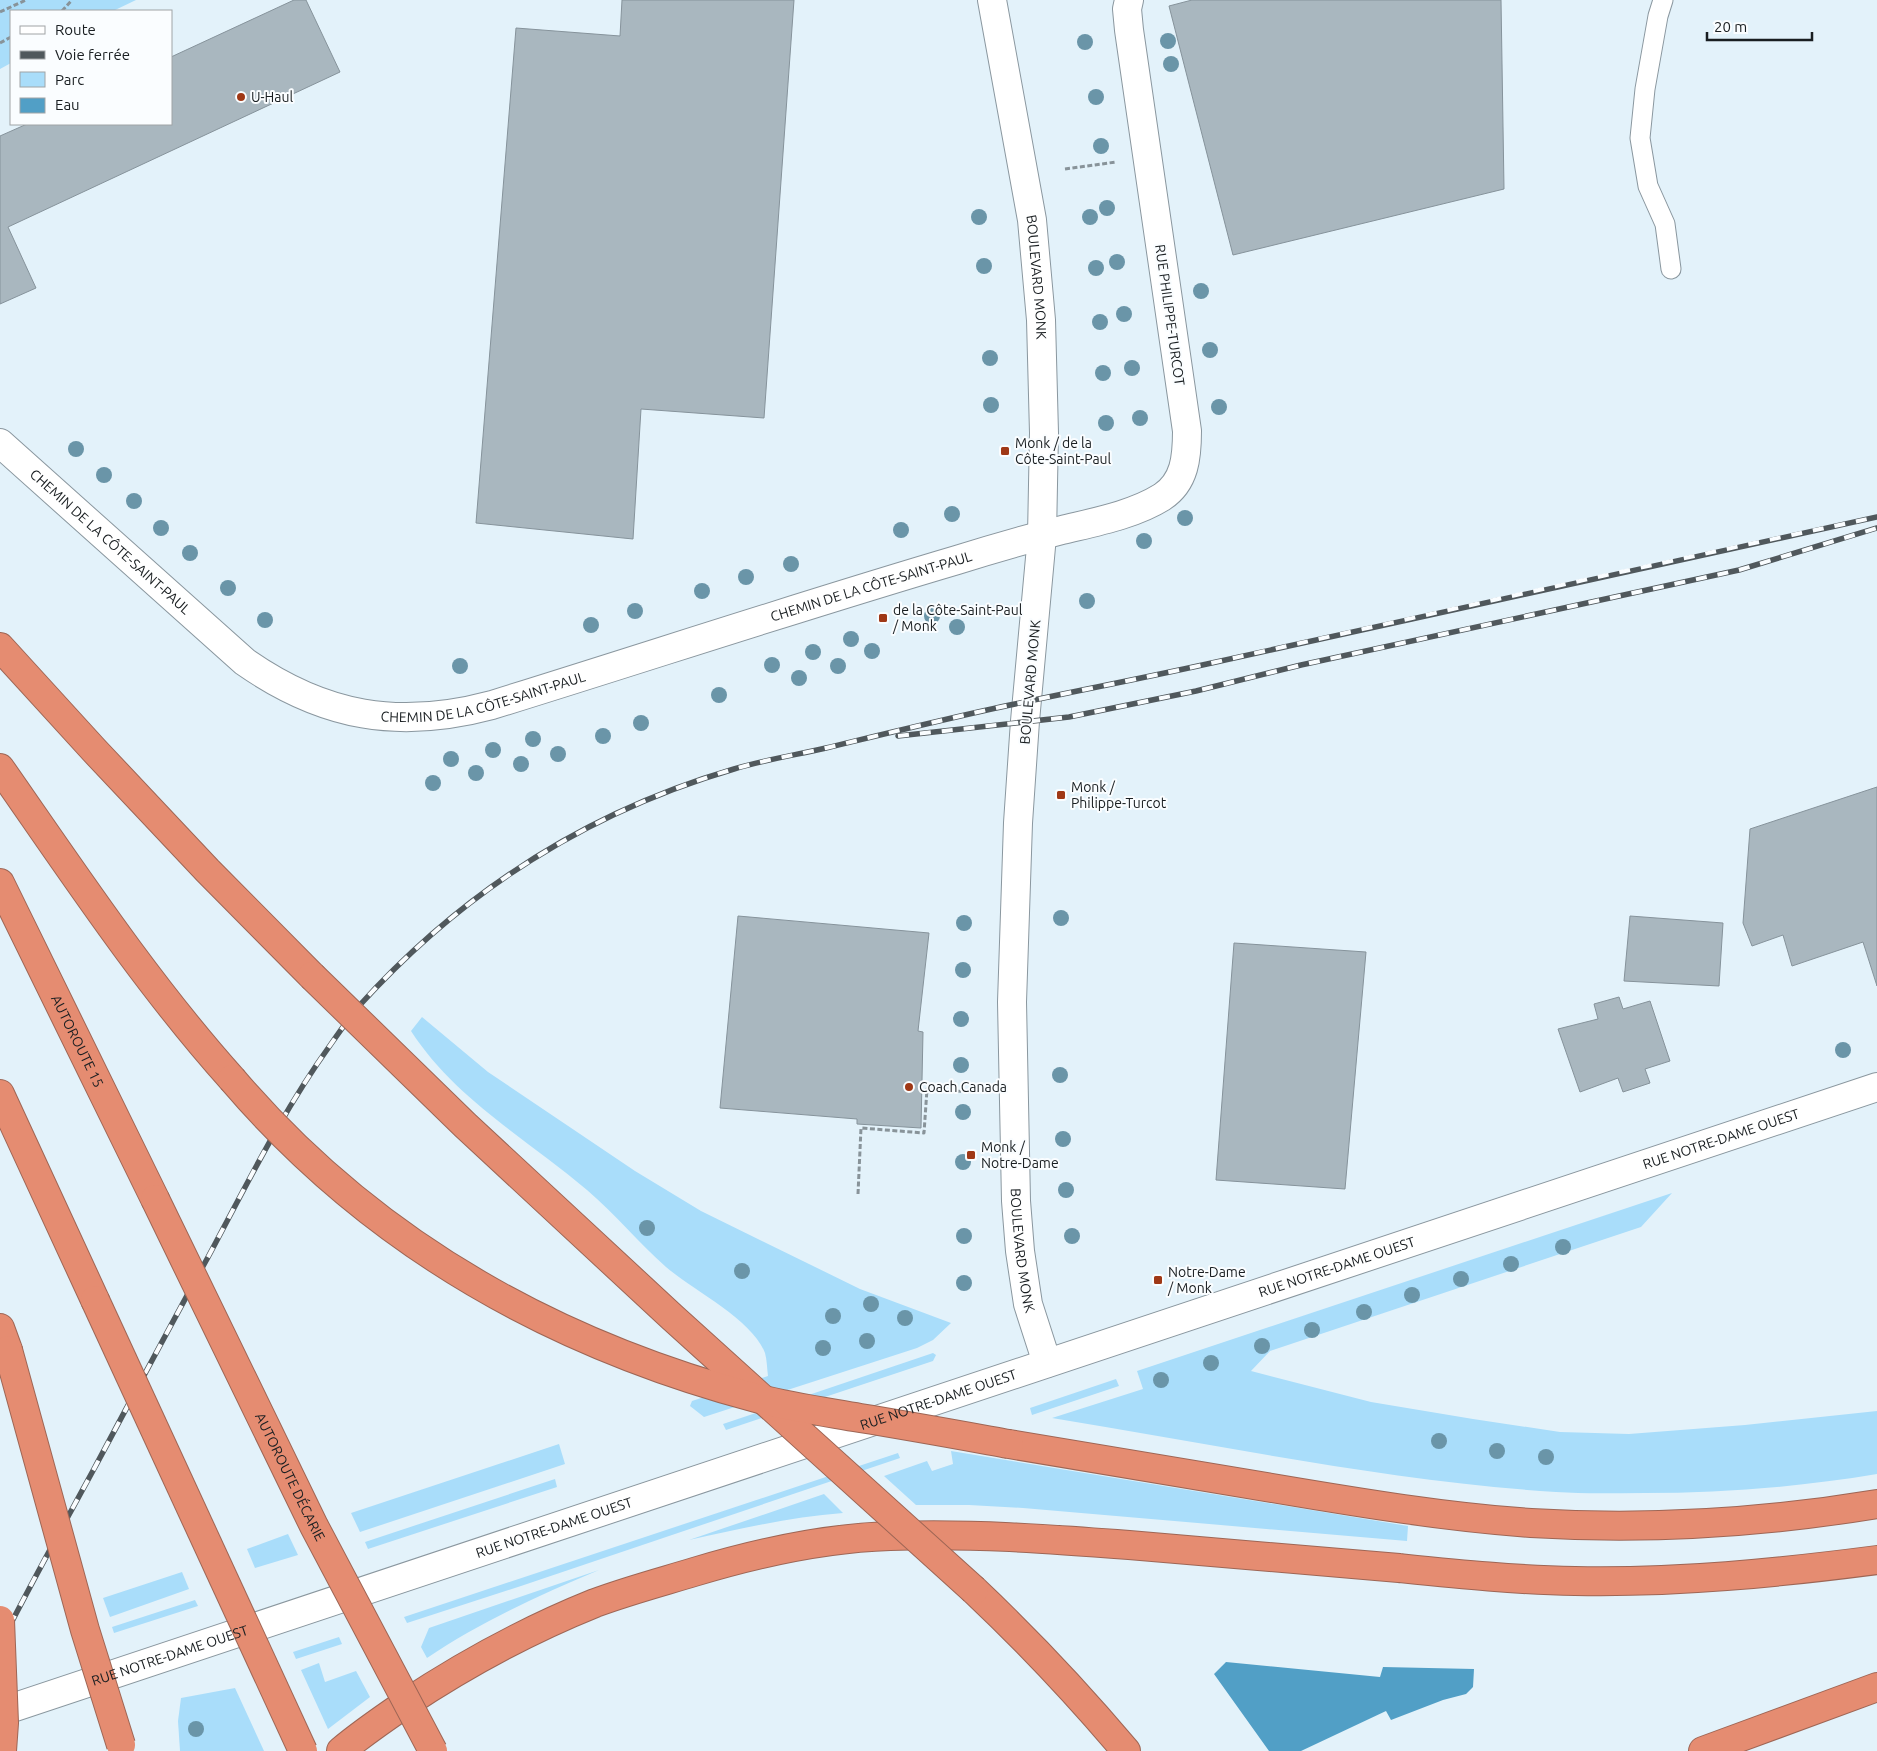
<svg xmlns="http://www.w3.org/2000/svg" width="1877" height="1751" font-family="Ubuntu,sans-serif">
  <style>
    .green { fill: #a9ddfa }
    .water { fill: #519fc6 }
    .building { fill: #a9b7bf; stroke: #86939b }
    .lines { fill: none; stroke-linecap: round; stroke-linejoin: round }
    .lane-casing { stroke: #8a979f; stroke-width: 21 }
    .street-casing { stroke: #8a979f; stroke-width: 30 }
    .secondary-casing { stroke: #8a979f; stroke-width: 30 }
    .highway-casing { stroke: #9e6655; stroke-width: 30 }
    .path { stroke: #889399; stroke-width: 3; stroke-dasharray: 5 2.5; stroke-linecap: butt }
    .lane { stroke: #fff; stroke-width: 19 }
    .street { stroke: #fff; stroke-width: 28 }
    .secondary { stroke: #fff; stroke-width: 28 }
    .highway { stroke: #e58c71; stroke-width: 28 }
    .rail-casing { stroke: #50585c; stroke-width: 5.5 }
    .rail { stroke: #fafdff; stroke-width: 4; stroke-dasharray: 11; stroke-linecap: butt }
    .highway-bridge-casing { stroke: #9e6655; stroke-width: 30; stroke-linecap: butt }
    .highway-bridge { stroke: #e58c71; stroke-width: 28 }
    .tree { fill: #6a95a8 }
    .poi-dot { fill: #9f3816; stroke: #fafdff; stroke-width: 2 }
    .labels { text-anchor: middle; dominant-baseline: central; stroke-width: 4; stroke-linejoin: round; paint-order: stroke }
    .poi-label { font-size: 14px; fill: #191e21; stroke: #fafdff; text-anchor: start }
    .street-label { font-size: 14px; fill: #191e21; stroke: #fafdff }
  </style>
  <rect width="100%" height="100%" fill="#e3f2fa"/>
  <g class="green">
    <path d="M0,0H136L113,11H11V63L0,69Z"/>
    <path d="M422,1017L488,1072L635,1171L701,1211L860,1289L951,1323L933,1340L917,1348L704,1417L690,1406L692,1401L768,1376C767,1369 767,1360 765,1353C752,1319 694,1291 666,1267C639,1243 615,1214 587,1190C527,1139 455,1099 411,1031Z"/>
    <path d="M1672,1193L1641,1227L1270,1351L1251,1371L1371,1402L1473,1419L1560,1432L1629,1434L1745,1425L1877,1411V1474C1800,1487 1722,1493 1644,1493C1615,1493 1585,1494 1556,1492C1387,1481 1220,1445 1052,1418L1143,1389L1137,1371Z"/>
    <path d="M933,1353L936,1355L933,1361L726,1430L723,1424Z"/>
    <path d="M1116,1379L1119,1386L1032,1415L1030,1408Z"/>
    <path d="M559,1444L565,1464L360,1532L351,1513Z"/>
    <path d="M951,1451L1408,1526L1407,1541L1023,1508L969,1505H916L884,1476L927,1461L932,1471L953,1464Z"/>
    <path d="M898,1453L900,1458L521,1586L407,1623L404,1617Z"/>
    <path d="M555,1479L557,1487L368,1549L365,1542Z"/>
    <path d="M824,1494L843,1513C790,1517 740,1529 689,1540Z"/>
    <path d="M288,1534L298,1555L255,1568L247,1549Z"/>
    <path d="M599,1570C540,1595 480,1622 427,1658L421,1647L429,1628Z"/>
    <path d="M182,1572L189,1589L110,1617L103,1598Z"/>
    <path d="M195,1600L198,1606L114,1633L112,1627Z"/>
    <path d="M339,1637L342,1644L296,1659L293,1652Z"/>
    <path d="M319,1663L325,1682L356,1671L370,1697L328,1729L301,1670Z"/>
    <path d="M235,1688L264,1751H180L178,1721L181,1698Z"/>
  </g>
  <path class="water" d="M1226,1662L1380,1677L1383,1667L1474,1669L1473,1687L1466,1694L1443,1700L1391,1720L1386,1711L1301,1751H1269L1214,1674Z"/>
  <g class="building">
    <path d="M294,0H306L340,72L8,227L36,288L0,304V136L27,124H171V57Z"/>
    <path d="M622,0H794L764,418L641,409L633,539L476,523L516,28L620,36Z"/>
    <path d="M1192,0H1501L1504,189L1233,255L1169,6Z"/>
    <path d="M1877,787V986L1863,942L1792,966L1783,935L1752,946L1743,923L1750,829Z"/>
    <path d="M738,916L929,933L918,1031L923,1032L921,1128L857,1124V1119L720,1108Z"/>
    <path d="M1630,916L1723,923L1719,986L1624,981Z"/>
    <path d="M1234,943L1366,952L1345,1189L1216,1180Z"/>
    <path d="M1619,997L1623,1009L1650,1001L1670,1061L1645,1069L1650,1083L1623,1092L1618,1078L1580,1092L1558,1029L1598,1019L1594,1004Z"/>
  </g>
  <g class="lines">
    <defs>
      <path id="lane" d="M1663,0L1658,16L1645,89L1640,138L1648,186L1665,224L1671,269"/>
      <g id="street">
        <path id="s1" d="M0,443L245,662C324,717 399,730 492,705C647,657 801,606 957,560C992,549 1027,539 1062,530C1095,522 1133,515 1162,497C1185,482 1187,457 1187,431L1129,30L1127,9L1129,0"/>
      </g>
      <g id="secondary">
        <path id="s2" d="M992,0L1032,220L1041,320L1044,433L1042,536L1025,721L1018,823L1012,1002L1016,1201L1020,1251L1028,1304L1047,1363"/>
        <path id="s3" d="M0,1712L1877,1087"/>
      </g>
      <g id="highway">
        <path d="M0,647L94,750L208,871L312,976"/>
        <path d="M0,768C74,874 146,983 232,1079"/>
        <path id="s4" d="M0,883L155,1199"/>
        <path d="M0,1094L95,1300"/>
        <path d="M0,1328L8,1350"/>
        <path d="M1009,1444C1098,1459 1188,1474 1278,1489C1361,1503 1446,1517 1531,1523C1647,1530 1762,1523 1877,1504"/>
        <path d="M974,1590C1028,1641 1078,1694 1126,1751"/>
        <path d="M341,1751C361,1734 383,1719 405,1704C465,1664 528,1630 595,1603C627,1591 661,1582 694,1572C757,1553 824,1538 890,1536C970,1533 1050,1539 1129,1545C1219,1552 1309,1560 1399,1568C1458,1574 1516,1580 1575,1581C1676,1583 1777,1573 1877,1560"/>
        <path d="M1703,1751L1877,1687"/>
      </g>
    </defs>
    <use href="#lane" class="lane-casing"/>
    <use href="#street" class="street-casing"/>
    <use href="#secondary" class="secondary-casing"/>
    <use href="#highway" class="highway-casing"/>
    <g class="path">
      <path d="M62,11L72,0"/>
      <path d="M0,12L26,0"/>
      <path d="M0,43L11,37"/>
      <path d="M1065,169L1116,162"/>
      <path d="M858,1194L861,1128L924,1133L927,1089L970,1092"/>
    </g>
    <use href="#lane" class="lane"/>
    <use href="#street" class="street"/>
    <use href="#secondary" class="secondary"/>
    <use href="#highway" class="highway"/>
    <defs>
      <g id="rail">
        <path d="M898,736L1069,717L1196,691L1301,665L1739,570L1877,528"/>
        <path d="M0,1645C30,1585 63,1526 95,1467C132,1398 169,1328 207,1259C246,1186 282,1112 331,1044C340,1031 349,1018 359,1006C461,893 587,812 734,769C764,760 795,755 826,748C880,735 933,722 987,710C1060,694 1134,680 1207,664C1430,614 1653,564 1877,517"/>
      </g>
    </defs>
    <use href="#rail" class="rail-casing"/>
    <use href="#rail" class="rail"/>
    <defs>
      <g id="highway-bridge">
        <path d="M312,976L465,1125L672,1317L974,1590"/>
        <path d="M232,1079C371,1242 550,1343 756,1398C790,1407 826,1412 860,1418C910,1426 959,1435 1009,1444"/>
        <path id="s5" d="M155,1199L314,1526L433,1751"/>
        <path d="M95,1300L303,1751"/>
        <path d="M8,1350L85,1630L121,1745"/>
        <path d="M0,1620L4,1723L2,1751"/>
      </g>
    </defs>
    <use href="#highway-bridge" class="highway-bridge-casing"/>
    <use href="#highway-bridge" class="highway-bridge"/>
  </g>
  <g class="tree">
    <circle cx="1168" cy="41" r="8"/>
    <circle cx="1085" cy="42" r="8"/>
    <circle cx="1171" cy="64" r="8"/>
    <circle cx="1096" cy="97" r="8"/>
    <circle cx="1101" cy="146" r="8"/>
    <circle cx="1107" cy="208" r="8"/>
    <circle cx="979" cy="217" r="8"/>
    <circle cx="1090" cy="217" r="8"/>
    <circle cx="1117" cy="262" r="8"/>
    <circle cx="984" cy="266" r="8"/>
    <circle cx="1096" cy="268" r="8"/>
    <circle cx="1201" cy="291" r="8"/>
    <circle cx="1124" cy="314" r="8"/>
    <circle cx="1100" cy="322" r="8"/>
    <circle cx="1210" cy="350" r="8"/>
    <circle cx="990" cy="358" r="8"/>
    <circle cx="1132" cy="368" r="8"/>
    <circle cx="1103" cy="373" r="8"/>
    <circle cx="991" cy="405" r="8"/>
    <circle cx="1219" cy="407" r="8"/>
    <circle cx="1140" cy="418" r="8"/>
    <circle cx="1106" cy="423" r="8"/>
    <circle cx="76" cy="449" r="8"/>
    <circle cx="104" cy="475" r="8"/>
    <circle cx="134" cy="501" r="8"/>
    <circle cx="952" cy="514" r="8"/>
    <circle cx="1185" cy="518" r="8"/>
    <circle cx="161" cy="528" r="8"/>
    <circle cx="901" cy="530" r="8"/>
    <circle cx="1144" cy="541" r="8"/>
    <circle cx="190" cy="553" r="8"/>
    <circle cx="791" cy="564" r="8"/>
    <circle cx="746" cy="577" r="8"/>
    <circle cx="228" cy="588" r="8"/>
    <circle cx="702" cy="591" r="8"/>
    <circle cx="1087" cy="601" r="8"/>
    <circle cx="635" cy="611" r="8"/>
    <circle cx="932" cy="616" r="8"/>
    <circle cx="265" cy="620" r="8"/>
    <circle cx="591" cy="625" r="8"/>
    <circle cx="957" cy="627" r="8"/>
    <circle cx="851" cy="639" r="8"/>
    <circle cx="872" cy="651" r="8"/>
    <circle cx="813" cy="652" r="8"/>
    <circle cx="772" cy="665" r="8"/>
    <circle cx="460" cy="666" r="8"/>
    <circle cx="838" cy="666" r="8"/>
    <circle cx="799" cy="678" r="8"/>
    <circle cx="719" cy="695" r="8"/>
    <circle cx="641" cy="723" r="8"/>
    <circle cx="603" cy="736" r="8"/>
    <circle cx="533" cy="739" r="8"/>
    <circle cx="493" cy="750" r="8"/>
    <circle cx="558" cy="754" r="8"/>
    <circle cx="451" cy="759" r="8"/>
    <circle cx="521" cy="764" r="8"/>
    <circle cx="476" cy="773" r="8"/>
    <circle cx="433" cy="783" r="8"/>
    <circle cx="1061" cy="918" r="8"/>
    <circle cx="964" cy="923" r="8"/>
    <circle cx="963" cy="970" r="8"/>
    <circle cx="961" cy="1019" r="8"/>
    <circle cx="1843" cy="1050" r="8"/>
    <circle cx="961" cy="1065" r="8"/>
    <circle cx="1060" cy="1075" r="8"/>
    <circle cx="963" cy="1112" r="8"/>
    <circle cx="1063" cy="1139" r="8"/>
    <circle cx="963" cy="1162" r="8"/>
    <circle cx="1066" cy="1190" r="8"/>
    <circle cx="647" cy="1228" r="8"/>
    <circle cx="964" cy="1236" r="8"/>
    <circle cx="1072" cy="1236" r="8"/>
    <circle cx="1563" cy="1247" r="8"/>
    <circle cx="1511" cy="1264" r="8"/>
    <circle cx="742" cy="1271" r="8"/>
    <circle cx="1461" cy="1279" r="8"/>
    <circle cx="964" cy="1283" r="8"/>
    <circle cx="1412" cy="1295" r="8"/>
    <circle cx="871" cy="1304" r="8"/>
    <circle cx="1364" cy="1312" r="8"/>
    <circle cx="833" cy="1316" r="8"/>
    <circle cx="905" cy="1318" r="8"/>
    <circle cx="1312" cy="1330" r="8"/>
    <circle cx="867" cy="1341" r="8"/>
    <circle cx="1262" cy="1346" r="8"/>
    <circle cx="823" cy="1348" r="8"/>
    <circle cx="1211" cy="1363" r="8"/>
    <circle cx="1161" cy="1380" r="8"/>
    <circle cx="1439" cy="1441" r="8"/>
    <circle cx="1497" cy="1451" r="8"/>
    <circle cx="1546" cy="1457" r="8"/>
    <circle cx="196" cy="1729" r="8"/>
  </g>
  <g class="poi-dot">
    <circle cx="241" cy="97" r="5"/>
    <rect x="1000" y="446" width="10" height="10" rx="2.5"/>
    <rect x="878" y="613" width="10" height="10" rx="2.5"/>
    <rect x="1056" y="790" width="10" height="10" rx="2.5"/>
    <circle cx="909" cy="1087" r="5"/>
    <rect x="966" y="1150" width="10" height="10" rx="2.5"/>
    <rect x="1153" y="1275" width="10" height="10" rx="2.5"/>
  </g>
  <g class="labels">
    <g class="poi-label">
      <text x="251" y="97">U-Haul</text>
      <text x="1015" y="443">Monk / de la<tspan x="1015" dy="16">Côte-Saint-Paul</tspan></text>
      <text x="893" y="610">de la Côte-Saint-Paul<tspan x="893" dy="16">/ Monk</tspan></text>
      <text x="1071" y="787">Monk /<tspan x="1071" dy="16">Philippe-Turcot</tspan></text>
      <text x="919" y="1087">Coach Canada</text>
      <text x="981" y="1147">Monk /<tspan x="981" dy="16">Notre-Dame</tspan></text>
      <text x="1168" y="1272">Notre-Dame<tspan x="1168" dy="16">/ Monk</tspan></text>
    </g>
    <g class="street-label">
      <text stroke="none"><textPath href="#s2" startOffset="281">BOULEVARD MONK</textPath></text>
      <text transform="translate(1170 315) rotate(82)">RUE PHILIPPE-TURCOT</text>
      <text stroke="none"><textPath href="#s1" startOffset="148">CHEMIN DE LA CÔTE-SAINT-PAUL</textPath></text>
      <text stroke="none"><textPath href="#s1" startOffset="986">CHEMIN DE LA CÔTE-SAINT-PAUL</textPath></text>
      <text transform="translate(1030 682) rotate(-85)">BOULEVARD MONK</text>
      <text stroke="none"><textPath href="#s1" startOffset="581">CHEMIN DE LA CÔTE-SAINT-PAUL</textPath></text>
      <text stroke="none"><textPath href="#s4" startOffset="176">AUTOROUTE 15</textPath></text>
      <text stroke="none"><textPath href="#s3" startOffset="1814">RUE NOTRE-DAME OUEST</textPath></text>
      <text stroke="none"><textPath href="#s2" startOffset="1256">BOULEVARD MONK</textPath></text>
      <text stroke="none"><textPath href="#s3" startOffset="1409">RUE NOTRE-DAME OUEST</textPath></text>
      <text stroke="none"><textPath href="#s3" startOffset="989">RUE NOTRE-DAME OUEST</textPath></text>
      <text stroke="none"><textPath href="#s5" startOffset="309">AUTOROUTE DÉCARIE</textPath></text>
      <text stroke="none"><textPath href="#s3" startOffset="584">RUE NOTRE-DAME OUEST</textPath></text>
      <text stroke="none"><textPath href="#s3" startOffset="179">RUE NOTRE-DAME OUEST</textPath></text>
    </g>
  </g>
  <rect x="10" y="10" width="162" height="115" fill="#fafdff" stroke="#a0a4a6"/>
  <rect x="20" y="26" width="25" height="8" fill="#ffffff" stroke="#a0a4a6"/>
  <text x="55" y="35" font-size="15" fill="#191e21">Route</text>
  <rect x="20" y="51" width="25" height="8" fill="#50585c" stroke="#a0a4a6"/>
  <text x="55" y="60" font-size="15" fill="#191e21">Voie ferrée</text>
  <rect x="20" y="72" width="25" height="15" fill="#a9ddfa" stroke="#a0a4a6"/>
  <text x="55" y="85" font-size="15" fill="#191e21">Parc</text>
  <rect x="20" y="98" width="25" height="15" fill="#519fc6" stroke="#a0a4a6"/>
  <text x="55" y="110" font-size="15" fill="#191e21">Eau</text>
  <path d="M1707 32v8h105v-8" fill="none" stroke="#191e21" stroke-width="2.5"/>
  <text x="1714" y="32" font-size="15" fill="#191e21" stroke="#fafdff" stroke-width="4" paint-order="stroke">20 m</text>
</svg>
